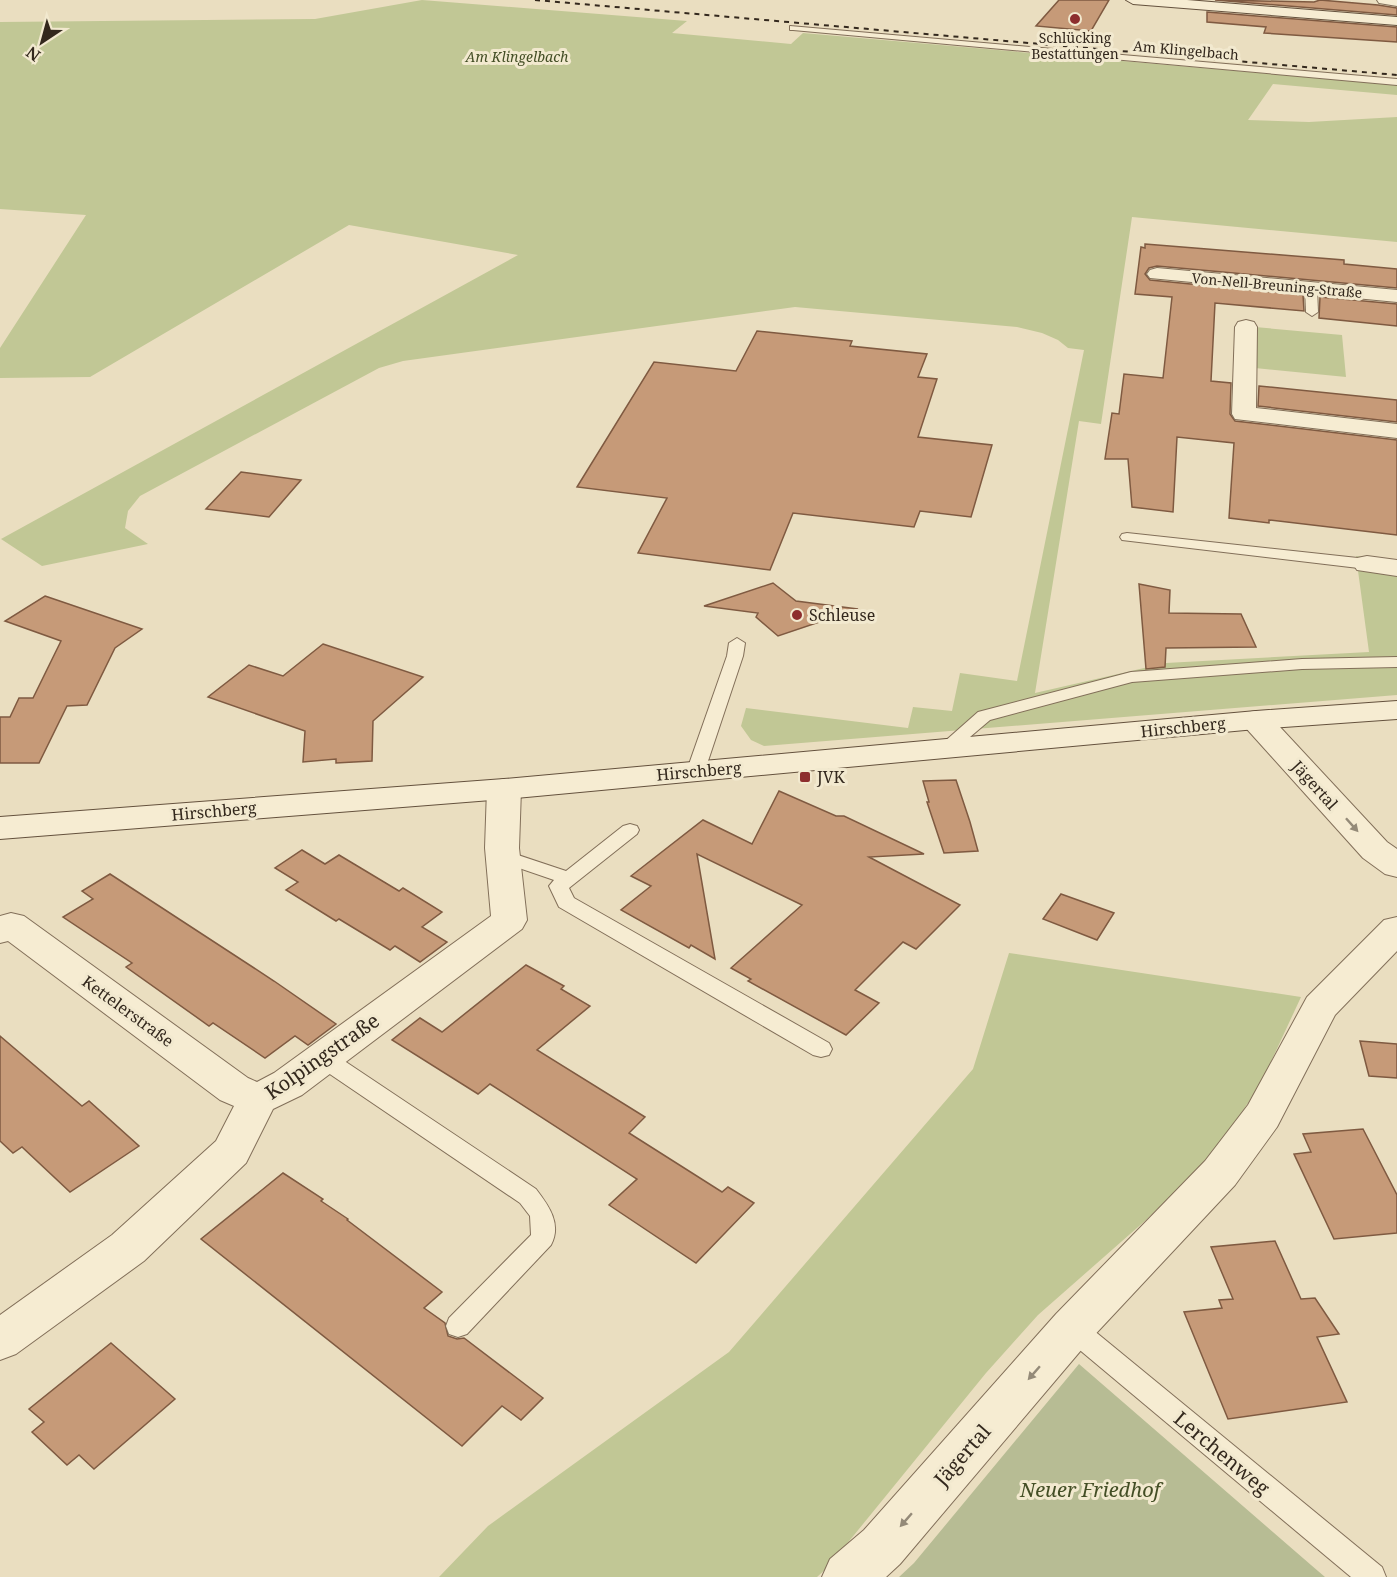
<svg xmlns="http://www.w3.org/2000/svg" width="1397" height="1577" font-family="'Noto Serif',serif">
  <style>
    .green { fill: #c1c795 }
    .cemetery { fill: #b7bc94 }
    .building { fill: #c69a78; stroke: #7f5a41; stroke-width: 1.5 }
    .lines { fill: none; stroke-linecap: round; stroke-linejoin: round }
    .lane-casing { stroke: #826f59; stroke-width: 2 }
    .street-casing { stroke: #826f59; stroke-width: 2 }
    .secondary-casing { stroke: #64513d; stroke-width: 2 }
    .lane { fill: #f6ecd2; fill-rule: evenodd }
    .street { fill: #f6ecd2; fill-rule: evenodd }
    .secondary { fill: #f6ecd2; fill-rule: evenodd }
    .rail { stroke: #33281d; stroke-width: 2; stroke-dasharray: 5 5; stroke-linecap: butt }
    .oneway { fill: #948a78 }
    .poi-dot { fill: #8d2e2e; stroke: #f2e9cf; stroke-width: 2 }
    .labels { text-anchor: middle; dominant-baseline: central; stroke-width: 6; stroke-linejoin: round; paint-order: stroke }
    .far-poi-label { font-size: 14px; fill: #33281d; stroke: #f2e9cf }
    .far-street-label { font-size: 14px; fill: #33281d; stroke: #f2e9cf }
    .far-park-label { font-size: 14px; font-style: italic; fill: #434e25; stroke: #f2e9cf }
    .poi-label { font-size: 16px; fill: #33281d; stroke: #f2e9cf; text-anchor: start }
    .street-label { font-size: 16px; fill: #33281d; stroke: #f2e9cf }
    .near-street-label { font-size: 20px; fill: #33281d; stroke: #f2e9cf }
    .near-park-label { font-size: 20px; font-style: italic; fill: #434e25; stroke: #f2e9cf }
  </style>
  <rect width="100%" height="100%" fill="#eadec0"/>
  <g class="green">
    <path d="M422,0L687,21L672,33L791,44L803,33L1397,85V95L1273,84L1248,120L1309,122L1397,117V242L1132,217L1101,424L1079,421L1035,693L1166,663L1369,652L1356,556L1397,561V695L764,746L751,740L741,726L746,708L908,728L913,707L952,711L960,673L1017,681L1084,350L1068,348L1058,340L1042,333L1017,327L795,307L403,361L379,368L140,496L128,511L125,528L148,544L42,566L1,539L518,255L349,225L90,377L0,378V348L86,215L0,209V22L315,19Z"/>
    <path d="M1255,327L1342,335L1346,377L1255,368Z"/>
    <path d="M1009,953L1301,997L1262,1081L1217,1151L1146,1220L1038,1315L986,1373L828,1567L817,1577H439L488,1526L729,1352L973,1069Z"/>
  </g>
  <path class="cemetery" d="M1079,1364L1311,1565L1325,1577H899L914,1563Z"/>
  <g class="building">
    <path d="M1059,0H1109L1091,31L1036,26Z"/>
    <path d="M1215,0L1314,2L1320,0L1378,5L1397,8V15Z"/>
    <path d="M1207,12L1397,27V42L1264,33L1266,27L1207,22Z"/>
    <path d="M1145,244L1344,260V264L1397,269V288L1157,266L1149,268L1145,274L1150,280L1303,295L1304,311L1215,303L1211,381L1231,383L1230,414L1235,421L1397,440V535L1269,520V523L1229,518L1234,443L1177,437L1173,512L1132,507L1128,459H1105L1112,413L1119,414L1124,374L1163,378L1172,297L1135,294L1141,247L1145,248Z"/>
    <path d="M1320,297L1397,304V326L1319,318Z"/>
    <path d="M757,331L852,341L850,346L927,354L918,377L937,379L918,437L992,445L971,517L920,511L914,527L793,513L770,570L638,553L667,498L577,487L654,362L736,371Z"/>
    <path d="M1259,386L1397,400V422L1258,406Z"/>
    <path d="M241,472L301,480L269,517L206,509Z"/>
    <path d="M773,583L796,601L858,609L778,636L756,617L758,613L704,606Z"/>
    <path d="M1139,584L1170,590L1169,613L1241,614L1256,647L1166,648L1165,667L1146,669Z"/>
    <path d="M45,596L142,629L115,648L87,705L67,706L39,763H0V717H10L19,698H33L61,641L5,621Z"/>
    <path d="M323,644L423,677L373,721L372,761L336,763V759L303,762L305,731L208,697L249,665L283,676Z"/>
    <path d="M956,780L970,822L978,851L944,853L927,802H929L923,781Z"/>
    <path d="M779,791L836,816H844L924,854L869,857L960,905L916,949L903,942L855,990L879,1003L846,1035L748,981L751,979L731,968L802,905L697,854L715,959L691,945L689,948L621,910L651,886L631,876L703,820L752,844Z"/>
    <path d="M302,850L325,864L339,855L399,891L403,888L442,912L422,927L447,942L420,962L395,946L390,950L339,919L336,921L286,890L298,882L275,868Z"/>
    <path d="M110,874L274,981L336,1024L308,1045L295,1036L265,1058L213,1023L209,1026L126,967L132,963L63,917L93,899L82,891Z"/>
    <path d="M1061,894L1114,913L1097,940L1043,919Z"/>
    <path d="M526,965L564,986L561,989L590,1006L537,1050L645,1117L629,1133L722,1192L728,1187L754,1203L696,1263L609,1205L637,1179L490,1084L478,1094L392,1040L420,1018L442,1032Z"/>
    <path d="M0,1036L82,1106L89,1101L139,1146L70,1192L22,1147L13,1153L0,1141Z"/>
    <path d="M1360,1041L1397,1044V1078L1369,1076Z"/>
    <path d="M1363,1129L1397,1195V1233L1334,1239L1294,1154L1311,1152L1303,1134Z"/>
    <path d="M283,1173L323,1199L321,1201L348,1219L347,1220L442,1292L424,1308L445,1323L448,1336L457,1339L464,1338L543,1398L521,1420L502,1406L462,1446L201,1239Z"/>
    <path d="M1275,1241L1301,1299L1315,1298L1339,1334L1317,1337L1347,1402L1228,1419L1184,1312L1222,1308L1219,1300L1233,1299L1211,1247Z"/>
    <path d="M111,1343L175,1399L94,1469L79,1455L67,1465L32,1432L44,1422L29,1409Z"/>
  </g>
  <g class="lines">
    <defs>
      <g id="lane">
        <path d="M790,26L1397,79V85L793,30H790Z"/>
        <path d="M1311,285L1317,288L1318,312L1312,316L1306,312L1305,288Z"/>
        <path d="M1127,533L1367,559L1375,564L1367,569L1122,540L1120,537L1122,534Z"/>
        <path d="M737,638L745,643L743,656L705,770L702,774H690L687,770L727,656L729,643Z"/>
        <path d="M1397,657V667L1302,669L1132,682L990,720L950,754H938L935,750L978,712L1131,672L1302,659Z"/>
        <path d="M630,824L637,826L639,830L637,834L569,888L574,898L829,1043L832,1049L829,1055L821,1057L813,1055L559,907L549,886L554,880L496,860L494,856L496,852L503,850L566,871L623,826Z"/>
        <path d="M323,1050L331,1052L536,1189C549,1206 562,1224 551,1245L467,1334L458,1337L449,1334L446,1326L449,1318L531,1235L530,1216L520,1203L315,1064L312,1058L315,1052Z"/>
        <path d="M1072,1317L1081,1320L1382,1567L1386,1577H1351L1063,1336L1060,1328L1063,1320Z"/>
      </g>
      <g id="street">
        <path d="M1377,0H1397V6L1379,3Z"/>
        <path d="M1157,268L1397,290V302L1150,278L1147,274L1150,270Z"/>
        <path d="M1246,320L1254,322L1257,327L1256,408L1397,424V438L1235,419L1232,414L1235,327L1238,322Z"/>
        <path d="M1367,556L1397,560V576L1357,570L1353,564L1357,558Z"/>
        <path d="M1256,711L1267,713L1387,842L1397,849V877L1385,874L1363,858L1245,727L1240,720L1245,713Z"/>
        <path d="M504,779L516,782L521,789L519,848L527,920L522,929L302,1095L273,1109L246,1163L144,1261L16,1354L0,1360V1315L112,1235L216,1141L234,1106L220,1100L8,941L0,943V916L11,913L24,916L248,1078L257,1082L274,1073L491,916L485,848L487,789L492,782Z"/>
        <path d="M1397,917V951L1335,1015L1277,1127L1235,1185L1088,1342L900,1564L886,1577H822L830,1559L864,1530L1056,1314L1205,1161L1248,1105L1307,997L1384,920Z"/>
      </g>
      <g id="secondary">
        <path d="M1126,0H1187L1397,17V25L1133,4Z"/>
        <path d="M1397,701V719L1256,729L504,799L0,839V817L504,779L1256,711Z"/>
      </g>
    </defs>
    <use href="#lane" class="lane-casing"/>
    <use href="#street" class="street-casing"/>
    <use href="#secondary" class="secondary-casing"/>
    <use href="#lane" class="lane"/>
    <use href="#street" class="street"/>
    <use href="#secondary" class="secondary"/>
    <path class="rail" d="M535,0L1397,75"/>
  </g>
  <defs><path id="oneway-solid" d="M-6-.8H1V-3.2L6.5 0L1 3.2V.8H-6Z" transform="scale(1.5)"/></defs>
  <g class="oneway">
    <use href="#oneway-solid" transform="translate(1352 825) rotate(48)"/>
    <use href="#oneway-solid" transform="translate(1034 1373) rotate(131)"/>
    <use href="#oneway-solid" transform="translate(906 1520) rotate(131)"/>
  </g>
  <g class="poi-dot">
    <circle cx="1075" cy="19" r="6"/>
    <circle cx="797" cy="615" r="6"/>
    <rect x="799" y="771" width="12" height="12" rx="3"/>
  </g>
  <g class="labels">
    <g class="far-poi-label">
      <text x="1075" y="37">Schlücking<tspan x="1075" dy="16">Bestattungen</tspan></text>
    </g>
    <g class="far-street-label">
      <text transform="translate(1186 50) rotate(5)">Am Klingelbach</text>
      <text transform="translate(1277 285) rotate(5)">Von-Nell-Breuning-Straße</text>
    </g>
    <g class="far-park-label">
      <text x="517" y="56">Am Klingelbach</text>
    </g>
    <g class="poi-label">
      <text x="809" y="615">Schleuse</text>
      <text x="817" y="777">JVK</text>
    </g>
    <g class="street-label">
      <text transform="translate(1183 727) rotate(-6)">Hirschberg</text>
      <text transform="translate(699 771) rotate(-5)">Hirschberg</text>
      <text transform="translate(1315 785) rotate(48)">Jägertal</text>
      <text transform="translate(214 811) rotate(-5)">Hirschberg</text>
      <text transform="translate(128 1011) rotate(36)">Kettelerstraße</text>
    </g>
    <g class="near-street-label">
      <text transform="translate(322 1056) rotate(-35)">Kolpingstraße</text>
      <text transform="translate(1222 1453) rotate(40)">Lerchenweg</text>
      <text transform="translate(962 1455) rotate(-49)">Jägertal</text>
    </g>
    <g class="near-park-label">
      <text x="1090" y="1489">Neuer Friedhof</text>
    </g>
  </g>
  <g transform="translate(42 42) rotate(216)" stroke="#f2e9cf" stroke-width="4.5" paint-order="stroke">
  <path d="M0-4.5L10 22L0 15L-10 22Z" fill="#33281d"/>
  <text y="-9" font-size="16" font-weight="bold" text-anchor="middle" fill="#33281d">N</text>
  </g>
</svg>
